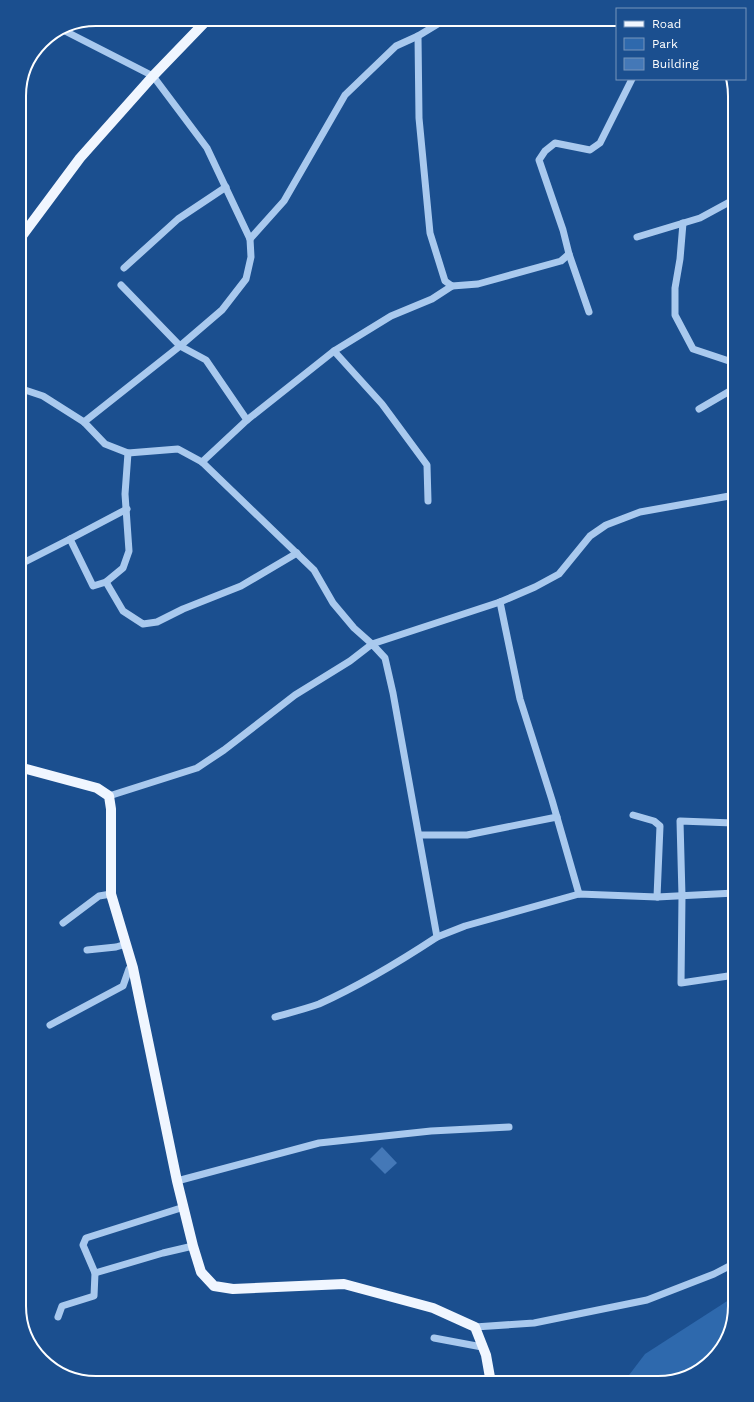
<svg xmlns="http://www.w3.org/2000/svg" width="754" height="1402" font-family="'Work Sans',sans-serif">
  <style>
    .green { fill: #2e69ad }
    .building { fill: #4478b7 }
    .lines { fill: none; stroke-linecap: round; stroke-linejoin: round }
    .minor { stroke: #a9c9ee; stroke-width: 7 }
    .major { stroke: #f0f6ff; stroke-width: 10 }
    .rim { fill: none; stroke: #fff; stroke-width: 2 }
  </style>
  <rect width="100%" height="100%" fill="#1b4f8f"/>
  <path class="green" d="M735,1296V1306L722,1348L688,1377L658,1383H623L645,1354Z"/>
  <path class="building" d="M382,1147L397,1163L385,1174L370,1159Z"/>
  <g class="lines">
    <g class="minor">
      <path d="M61,29L153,76L207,148L250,239L251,257L246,279L222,310L180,346L84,422"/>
      <path d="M418,36L419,118L430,233L445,281L452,286L478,284L561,261L569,254L563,230L539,160L545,151L555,143L590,150L600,143L632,79"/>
      <path d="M683,223L680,259L675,288V315L693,349L735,363"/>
      <path d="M637,237L700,218L735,199"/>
      <path d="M250,239L284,201L345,95L396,46L418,36L446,19"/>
      <path d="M569,254L589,312"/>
      <path d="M124,268L178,219L226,187"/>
      <path d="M121,285L180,346L206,360L247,420"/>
      <path d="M19,388L43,396L84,422L105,444L128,453L178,449L202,462L314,570L333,603L354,628L372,644L500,602L535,587L559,574L590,536L606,525L640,512L735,495"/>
      <path d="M699,409L735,388"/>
      <path d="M202,462L247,420L334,351"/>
      <path d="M428,501L427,465L382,404L334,351L391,316L432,299L452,286"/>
      <path d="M70,539L127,509"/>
      <path d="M19,565L70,539L93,586L106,582L123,568L129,551L125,494L128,453"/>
      <path d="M106,582L123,611L143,624L157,622L183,609L241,586L297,553"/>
      <path d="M500,602L520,699L552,800L579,894"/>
      <path d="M109,796L197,768L224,750L295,695L350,661L372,644L385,658L393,693L437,937C399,962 361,985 319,1004C305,1009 289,1013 275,1017"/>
      <path d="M633,815L654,821L660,826L657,897"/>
      <path d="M733,823L680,821L682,896L681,983L735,975"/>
      <path d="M420,835H467L557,817"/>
      <path d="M63,923L99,896L111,894"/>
      <path d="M437,937L465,926L579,894L657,897L735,893"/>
      <path d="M87,950L116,947L126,944"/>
      <path d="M50,1025L123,986L129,969L133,968"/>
      <path d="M177,1181L319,1143L431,1131L509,1127"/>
      <path d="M95,1273L163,1253L193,1246"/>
      <path d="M58,1317L62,1306L94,1296L95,1273L83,1245L86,1238L184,1207"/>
      <path d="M475,1327L534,1323L647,1300L714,1274L735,1263"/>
      <path d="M434,1338L482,1347"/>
    </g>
    <g class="major">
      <path d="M19,240L80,158L153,76L208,19"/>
      <path d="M19,767L97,788L109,796L111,809V894L133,968L177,1181L193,1246L201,1272L214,1286L233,1289L344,1284L433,1308L475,1327L486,1355L491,1383"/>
    </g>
  </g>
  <path d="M0 0H754V1402H0ZM96 26H658A70 70 0 0 1 728 96V1306A70 70 0 0 1 658 1376H96A70 70 0 0 1 26 1306V96A70 70 0 0 1 96 26Z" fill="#1b4f8f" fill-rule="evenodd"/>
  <path class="rim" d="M96 26H658A70 70 0 0 1 728 96V1306A70 70 0 0 1 658 1376H96A70 70 0 0 1 26 1306V96A70 70 0 0 1 96 26Z"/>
  <rect x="616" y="8" width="130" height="72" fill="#1b4f8f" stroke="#7695bc"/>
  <rect x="624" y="21" width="20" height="6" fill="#f0f6ff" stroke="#7695bc"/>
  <text x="652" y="28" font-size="12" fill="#ffffff">Road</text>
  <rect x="624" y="38" width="20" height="12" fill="#2e69ad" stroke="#7695bc"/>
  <text x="652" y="48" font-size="12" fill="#ffffff">Park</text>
  <rect x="624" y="58" width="20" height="12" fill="#4478b7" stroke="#7695bc"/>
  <text x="652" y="68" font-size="12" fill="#ffffff">Building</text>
</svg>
